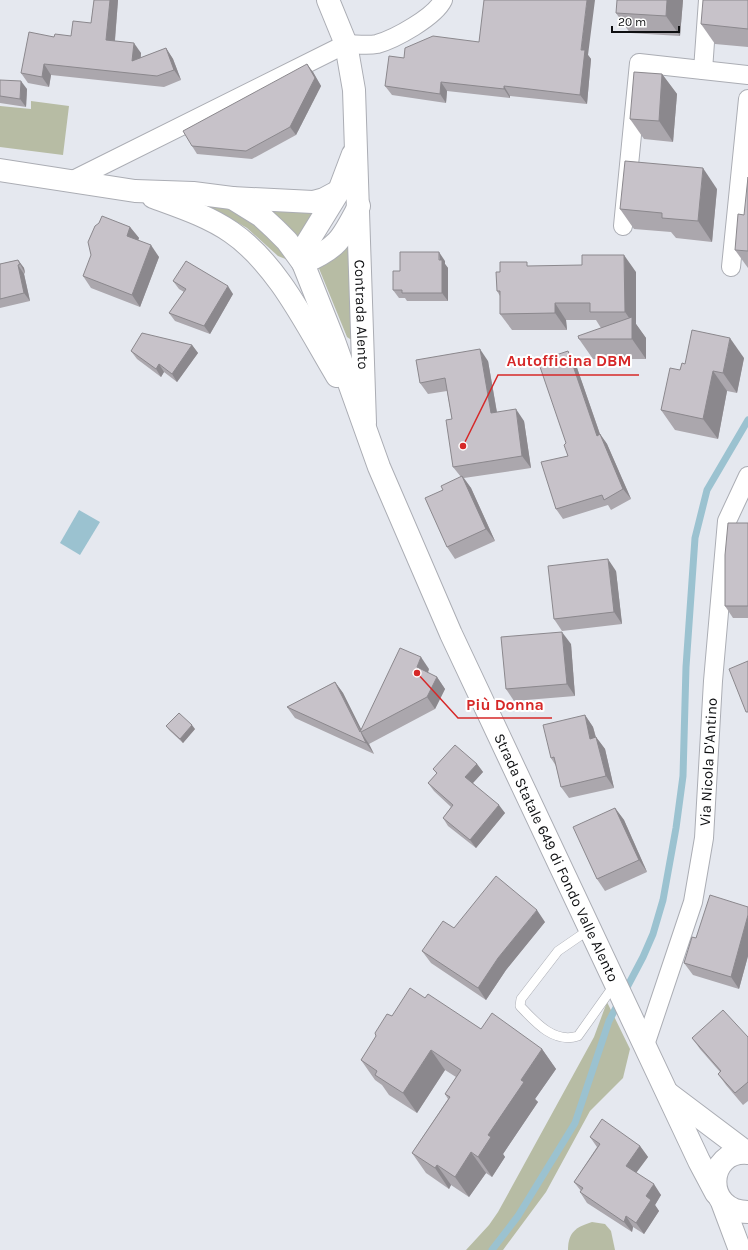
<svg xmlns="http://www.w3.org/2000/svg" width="748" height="1250" font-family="Karla,sans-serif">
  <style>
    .green { fill: #b7bca4 }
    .water { fill: #9bc2d0 }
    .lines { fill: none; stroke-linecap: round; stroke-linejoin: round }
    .stream { stroke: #9bc2d0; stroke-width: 7 }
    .lane-casing { stroke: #abadb4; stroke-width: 10 }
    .street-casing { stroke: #abadb4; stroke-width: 20 }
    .secondary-casing { stroke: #abadb4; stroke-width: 24 }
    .primary-casing { stroke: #abadb4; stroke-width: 24 }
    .lane { stroke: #fff; stroke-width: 9 }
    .street { stroke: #fff; stroke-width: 18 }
    .secondary { stroke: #fff; stroke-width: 22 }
    .primary { stroke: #fff; stroke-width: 22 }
    .wall { fill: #aba7ad }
    .shaded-wall { fill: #8b888d }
    .building { fill: #c7c2c9; stroke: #8b888d }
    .labels { text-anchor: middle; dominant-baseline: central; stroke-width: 4; stroke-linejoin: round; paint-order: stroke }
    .street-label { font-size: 15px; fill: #0e0f11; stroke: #fff }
    .leader { fill: none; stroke: #d62828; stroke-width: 1.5 }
    .callout-dot { fill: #d62828; stroke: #fff; stroke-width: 1.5 }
    .callout-label { font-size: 16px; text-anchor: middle; font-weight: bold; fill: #d62828; stroke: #fff; stroke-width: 4; stroke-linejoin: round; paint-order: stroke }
  </style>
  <rect width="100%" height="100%" fill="#e5e8ef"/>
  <g class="green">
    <path d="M31,101L69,106L63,155L0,147V106L31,109Z"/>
    <path d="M221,204L261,226L288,260L278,256L247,228L210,207Z"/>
    <path d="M269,208L318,209L298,241L269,212Z"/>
    <path d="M356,232L353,339H350L347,337L318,266C337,261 345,248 356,232Z"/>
    <path d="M607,1002L630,1049L623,1078L590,1111L546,1192L503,1250H466L489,1225L498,1212L594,1037Z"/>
    <path d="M592,1222L605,1224L611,1231L615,1250H568C568,1232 576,1227 592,1222Z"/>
  </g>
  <path class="water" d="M79,510L100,522L80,555L60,543Z"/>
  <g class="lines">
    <g class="stream">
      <path d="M624,993L643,957L653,934L663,900L676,828L683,776L686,667L695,538L707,490L748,420"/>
      <path d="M492,1250L518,1216L575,1123L609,1021L619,1002"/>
    </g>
    <defs>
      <path id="lane" d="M590,929L558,951L521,999L520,1006C535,1022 554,1044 578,1036L615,984"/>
      <g id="street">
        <path d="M703,70L708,0"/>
        <path d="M71,181L346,44C355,44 367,46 377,44C395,39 435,17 443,0"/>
        <path d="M623,226L639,63L748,75"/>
        <path d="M731,267L748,99"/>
        <path id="s1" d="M645,1045L693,902L704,838L713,681L727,521L748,476"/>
      </g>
      <g id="secondary">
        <path id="s2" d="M328,0L346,44L354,90L365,423"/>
        <path d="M232,198L313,202L324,199L339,191"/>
        <path d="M303,263L307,243L339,191L353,154"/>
        <path d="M303,263C338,248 342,239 359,206"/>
      </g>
      <g id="primary">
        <path id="s3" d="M0,170L135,191L193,193L232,198L261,216L275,229L287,241L303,263L334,341L379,467L451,634L699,1161L716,1193"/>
        <path d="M153,197C180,207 208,216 231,232C278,264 308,328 337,376"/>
        <path d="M669,1094L746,1152"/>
        <path d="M748,1153C706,1149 703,1212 748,1212"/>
        <path d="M722,1202L740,1250"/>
      </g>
    </defs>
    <use href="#lane" class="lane-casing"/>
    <use href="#street" class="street-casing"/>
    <use href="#secondary" class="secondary-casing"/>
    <use href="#primary" class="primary-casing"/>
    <use href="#lane" class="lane"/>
    <use href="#street" class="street"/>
    <use href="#secondary" class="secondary"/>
    <use href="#primary" class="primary"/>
  </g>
  <g class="wall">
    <path d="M94,0H118L115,41L141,53V58L166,48L173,59L181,80L164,87L51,75L49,87L28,83L21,73L54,37L71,36L91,23Z"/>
    <path d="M683,0L680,36L630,33L616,13Z"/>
    <path d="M748,0V47L715,44L701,24Z"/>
    <path d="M588,55L591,59L587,104L510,96V98L447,91L446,103L392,95L385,86L404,58Z"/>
    <path d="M313,72L321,86L296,135L252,159L197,154L192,146Z"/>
    <path d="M662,74L677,94L673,142L644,139L630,119Z"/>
    <path d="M0,80L27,89L26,107L0,103Z"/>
    <path d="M717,189L712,242L676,238L671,232L634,229L620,209Z"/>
    <path d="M130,227L139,238L138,240L159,257L140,307L91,288L83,276Z"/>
    <path d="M735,250L748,251V268Z"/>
    <path d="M18,260L24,268L25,273L24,274L30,301L0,308V264Z"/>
    <path d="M445,261V264L448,268V301H407L405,298H399L393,290L400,271Z"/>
    <path d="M530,266L636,272V324L646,338V359H593L579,339L601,328L596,320H566L567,330H512L500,314V296L497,291L500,272Z"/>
    <path d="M173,281L233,294L210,334L175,321L169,313L184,292L179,289Z"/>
    <path d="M192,345L198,353L177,382L164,372L161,377L137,359L131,351Z"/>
    <path d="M744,358L737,393L727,391L718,439L675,430L661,410L680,370L685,364Z"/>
    <path d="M488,361L497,412L524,421L531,468L464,478L471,488L495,541L455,559L447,547L443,490L461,477L453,467L452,419L447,391L428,394L420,383Z"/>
    <path d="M575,362L600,434L607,444L631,499L611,510L608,505L563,519L556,509L568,456L566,443Z"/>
    <path d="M748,523V618H733L725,606Z"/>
    <path d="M616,571L622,624L562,631L554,619Z"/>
    <path d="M571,644L575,696L514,701L506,689Z"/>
    <path d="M429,669L428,673L437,677L445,689L435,709L369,744L374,754L295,718L287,707L335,682L343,693L361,729Z"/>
    <path d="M585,715L593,727L596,737L605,749L614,788L569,798L561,787L556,766L551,758Z"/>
    <path d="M166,726L195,729L183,743L169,730Z"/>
    <path d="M477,764L483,772L473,783L505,813L476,848L448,826L443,818L451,807L434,791L428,783L437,774L433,769Z"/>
    <path d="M615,808L624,820L647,872L605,891L597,879Z"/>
    <path d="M748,907V956L739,989L693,975L684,963L696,938Z"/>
    <path d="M545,922L506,970L486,1000L431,963L422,951L454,928Z"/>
    <path d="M425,998L481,1029L542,1049L556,1069L535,1099L538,1102L503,1154L505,1157L492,1177L486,1173L469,1197L451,1185L449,1189L426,1173L412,1153L448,1099L445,1094L456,1077L445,1070L417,1113L389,1095L382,1085L375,1080L361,1060L392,1016Z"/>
    <path d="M748,1037V1101L743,1105L726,1085L718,1074L720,1072L700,1049L692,1038Z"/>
    <path d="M590,1137L640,1146L648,1157L636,1173L661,1195L655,1205L659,1211L644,1234L633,1227L632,1232L587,1203L580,1192L581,1191L574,1182L597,1147Z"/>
  </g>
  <g class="shaded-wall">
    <path d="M110,0H118L114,50L106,40Z"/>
    <path d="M587,0H595L588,55L591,59L587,104L580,95L581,50Z"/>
    <path d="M667,0H683L680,36L666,16Z"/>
    <path d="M134,43L141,53L139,71L132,61Z"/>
    <path d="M166,48L173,59L181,80L174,70Z"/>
    <path d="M44,64L51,75L49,87L42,77Z"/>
    <path d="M307,64L313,72L321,86L296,135L290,127Z"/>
    <path d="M662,74L677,94L673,142L659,121Z"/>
    <path d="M21,81L27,89L26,107L20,99Z"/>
    <path d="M441,82L447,91L446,103L440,94Z"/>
    <path d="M504,86L510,96V98L504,89Z"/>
    <path d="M703,168L717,189L712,242L698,221Z"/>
    <path d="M130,227L139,238L135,248L127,236Z"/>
    <path d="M151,245L159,257L140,307L132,295Z"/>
    <path d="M439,252L445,261V264L448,268V301L442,293Z"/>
    <path d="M624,255L636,272V324L646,338V359L632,339V322L625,312Z"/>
    <path d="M18,260L24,268L25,273L20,264Z"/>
    <path d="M18,265L24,274L30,301L24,293Z"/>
    <path d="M228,286L233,294L210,334L204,326Z"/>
    <path d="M555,303L566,320L567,330L555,313Z"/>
    <path d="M730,338L744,358L737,393L723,373Z"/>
    <path d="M192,345L198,353L177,382L172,374Z"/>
    <path d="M480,349L488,361L499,425L491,413Z"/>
    <path d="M568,351L575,362L604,446L597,436Z"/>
    <path d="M159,364L164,372L161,377L156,369Z"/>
    <path d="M713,371L727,391L718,439L703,419Z"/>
    <path d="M516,409L524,421L531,468L522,456Z"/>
    <path d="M600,434L607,444L631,499L623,489Z"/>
    <path d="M462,476L471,488L495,541L486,529Z"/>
    <path d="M608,559L616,571L622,624L614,612Z"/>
    <path d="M562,632L571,644L575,696L567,684Z"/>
    <path d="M421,657L429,669L425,679L417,667Z"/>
    <path d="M437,677L445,689L435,709L427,697Z"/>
    <path d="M335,682L343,693L362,731L361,732Z"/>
    <path d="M585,715L593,727L599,750L590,739Z"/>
    <path d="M192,725L195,729L183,743L180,739Z"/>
    <path d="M361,732L369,744L374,754L366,743Z"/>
    <path d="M596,737L605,749L614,788L606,776Z"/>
    <path d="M477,764L483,772L471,785L465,777Z"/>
    <path d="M499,805L505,813L476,848L470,840Z"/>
    <path d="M615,808L624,820L647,872L639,860Z"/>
    <path d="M537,910L545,922L506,970L486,1000L478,988L498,958Z"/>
    <path d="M748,915V956L739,989L731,977Z"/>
    <path d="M542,1049L556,1069L535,1099L538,1102L503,1154L505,1157L492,1177L478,1157L488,1135L521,1080Z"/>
    <path d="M431,1050L445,1070L417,1113L403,1093Z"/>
    <path d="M640,1146L648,1157L633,1177L626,1166Z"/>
    <path d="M471,1152L486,1173L469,1197L455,1177Z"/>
    <path d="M437,1165L451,1185L449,1189L435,1168Z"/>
    <path d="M654,1184L661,1195L655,1205L659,1211L644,1234L636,1223L646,1196Z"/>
    <path d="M626,1216L633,1227L632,1232L624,1222Z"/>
  </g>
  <g class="building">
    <path d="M94,0H110L106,40L134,43L132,61L166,48L174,70L157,76L44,64L42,77L21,73L29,32L54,37L55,34L71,36L73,21L91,23Z"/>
    <path d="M484,0H587L581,50H585L580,95L504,86V89L441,82L440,94L385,86L389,56L404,58L405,48L433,36L479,42Z"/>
    <path d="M617,0H667L666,16L616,13Z"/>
    <path d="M703,0H748V29L701,24Z"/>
    <path d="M307,64L315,78L290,127L246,151L192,146L183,131Z"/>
    <path d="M634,72L662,74L659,121L630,119Z"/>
    <path d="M0,80L21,81L20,99L0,96Z"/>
    <path d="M625,161L703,168L698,221L662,218V213L620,209Z"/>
    <path d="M748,177V251L735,250L738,214L744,215Z"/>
    <path d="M102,216L130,227L127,236L151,245L132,295L83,276L91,255L88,242L95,226L99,223Z"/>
    <path d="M400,252H439V260H442V293H402V290H393V271H400Z"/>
    <path d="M582,255H624L625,312H590V303H555V313L500,314V291H497L496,272H500V262H527V266L582,265Z"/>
    <path d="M18,260L20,264L18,265L24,293L0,299V264Z"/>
    <path d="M186,261L228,286L204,326L169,313L186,289L173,281Z"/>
    <path d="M632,317V339H579L578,336Z"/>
    <path d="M692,330L730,338L723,373L713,371L703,419L661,410L670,368L680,370L682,363L685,364Z"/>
    <path d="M142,333L192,345L172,374L159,364L156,369L131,351Z"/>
    <path d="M480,349L491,413L516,409L522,456L453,467L446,420L452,419L445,378L420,383L416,360Z"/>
    <path d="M568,351L597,436L600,434L623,489L604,500L602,495L556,509L541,462L568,456L564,445L566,443L538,361Z"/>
    <path d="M462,476L486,529L447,547L425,498L443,490L441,486Z"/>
    <path d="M728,523H748V606H725V555Z"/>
    <path d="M608,559L614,612L554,619L548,566Z"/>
    <path d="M562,632L567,684L506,689L501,637Z"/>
    <path d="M400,648L421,657L417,667L437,677L427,697L361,732L366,743L287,707L335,682L360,732Z"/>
    <path d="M748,661V712H746L729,669Z"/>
    <path d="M179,713L192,725L180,739L166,726Z"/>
    <path d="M585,715L590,739L596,737L606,776L561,787L554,757L551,758L543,725Z"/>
    <path d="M455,745L477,764L465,777L499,805L470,840L443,818L453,805L428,783L437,773L433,769Z"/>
    <path d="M615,808L639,860L597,879L573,827Z"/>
    <path d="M496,876L537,910L498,958L478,988L422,951L443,921L454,928Z"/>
    <path d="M710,895L748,907V915L731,977L684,963L692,937L696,938Z"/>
    <path d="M410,988L425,998L428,994L481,1029L492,1013L542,1049L521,1080L524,1082L488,1135L491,1137L478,1157L471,1152L455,1177L437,1165L435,1168L412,1153L450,1097L445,1094L461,1070L431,1050L403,1093L375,1075L377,1071L361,1060L376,1036L375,1033L387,1014L392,1016Z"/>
    <path d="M723,1010L748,1037V1082L735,1093L718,1074L721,1071L692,1038Z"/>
    <path d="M602,1119L640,1146L626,1166L654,1184L646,1196L651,1200L636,1223L626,1216L624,1222L580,1192L583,1188L574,1182L600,1144L590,1137Z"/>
  </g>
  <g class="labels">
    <g class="street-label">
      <text stroke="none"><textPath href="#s2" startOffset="319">Contrada Alento</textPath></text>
      <text stroke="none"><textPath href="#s1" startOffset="292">Via Nicola D'Antino</textPath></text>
      <text stroke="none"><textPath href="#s3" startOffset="978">Strada Statale 649 di Fondo Valle Alento</textPath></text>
    </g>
  </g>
  <path class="leader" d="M463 446L498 375H639M417 673L458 718H552"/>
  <g class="callout-dot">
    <circle cx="463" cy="446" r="4"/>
    <circle cx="417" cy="673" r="4"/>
  </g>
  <g class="callout-label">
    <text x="569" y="366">Autofficina DBM</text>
    <text x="505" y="710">Più Donna</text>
  </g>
  <path d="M612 26v6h67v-6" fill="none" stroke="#0e0f11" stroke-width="2"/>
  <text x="618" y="26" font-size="12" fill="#0e0f11" stroke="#ffffff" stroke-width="3" paint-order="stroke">20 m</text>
</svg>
